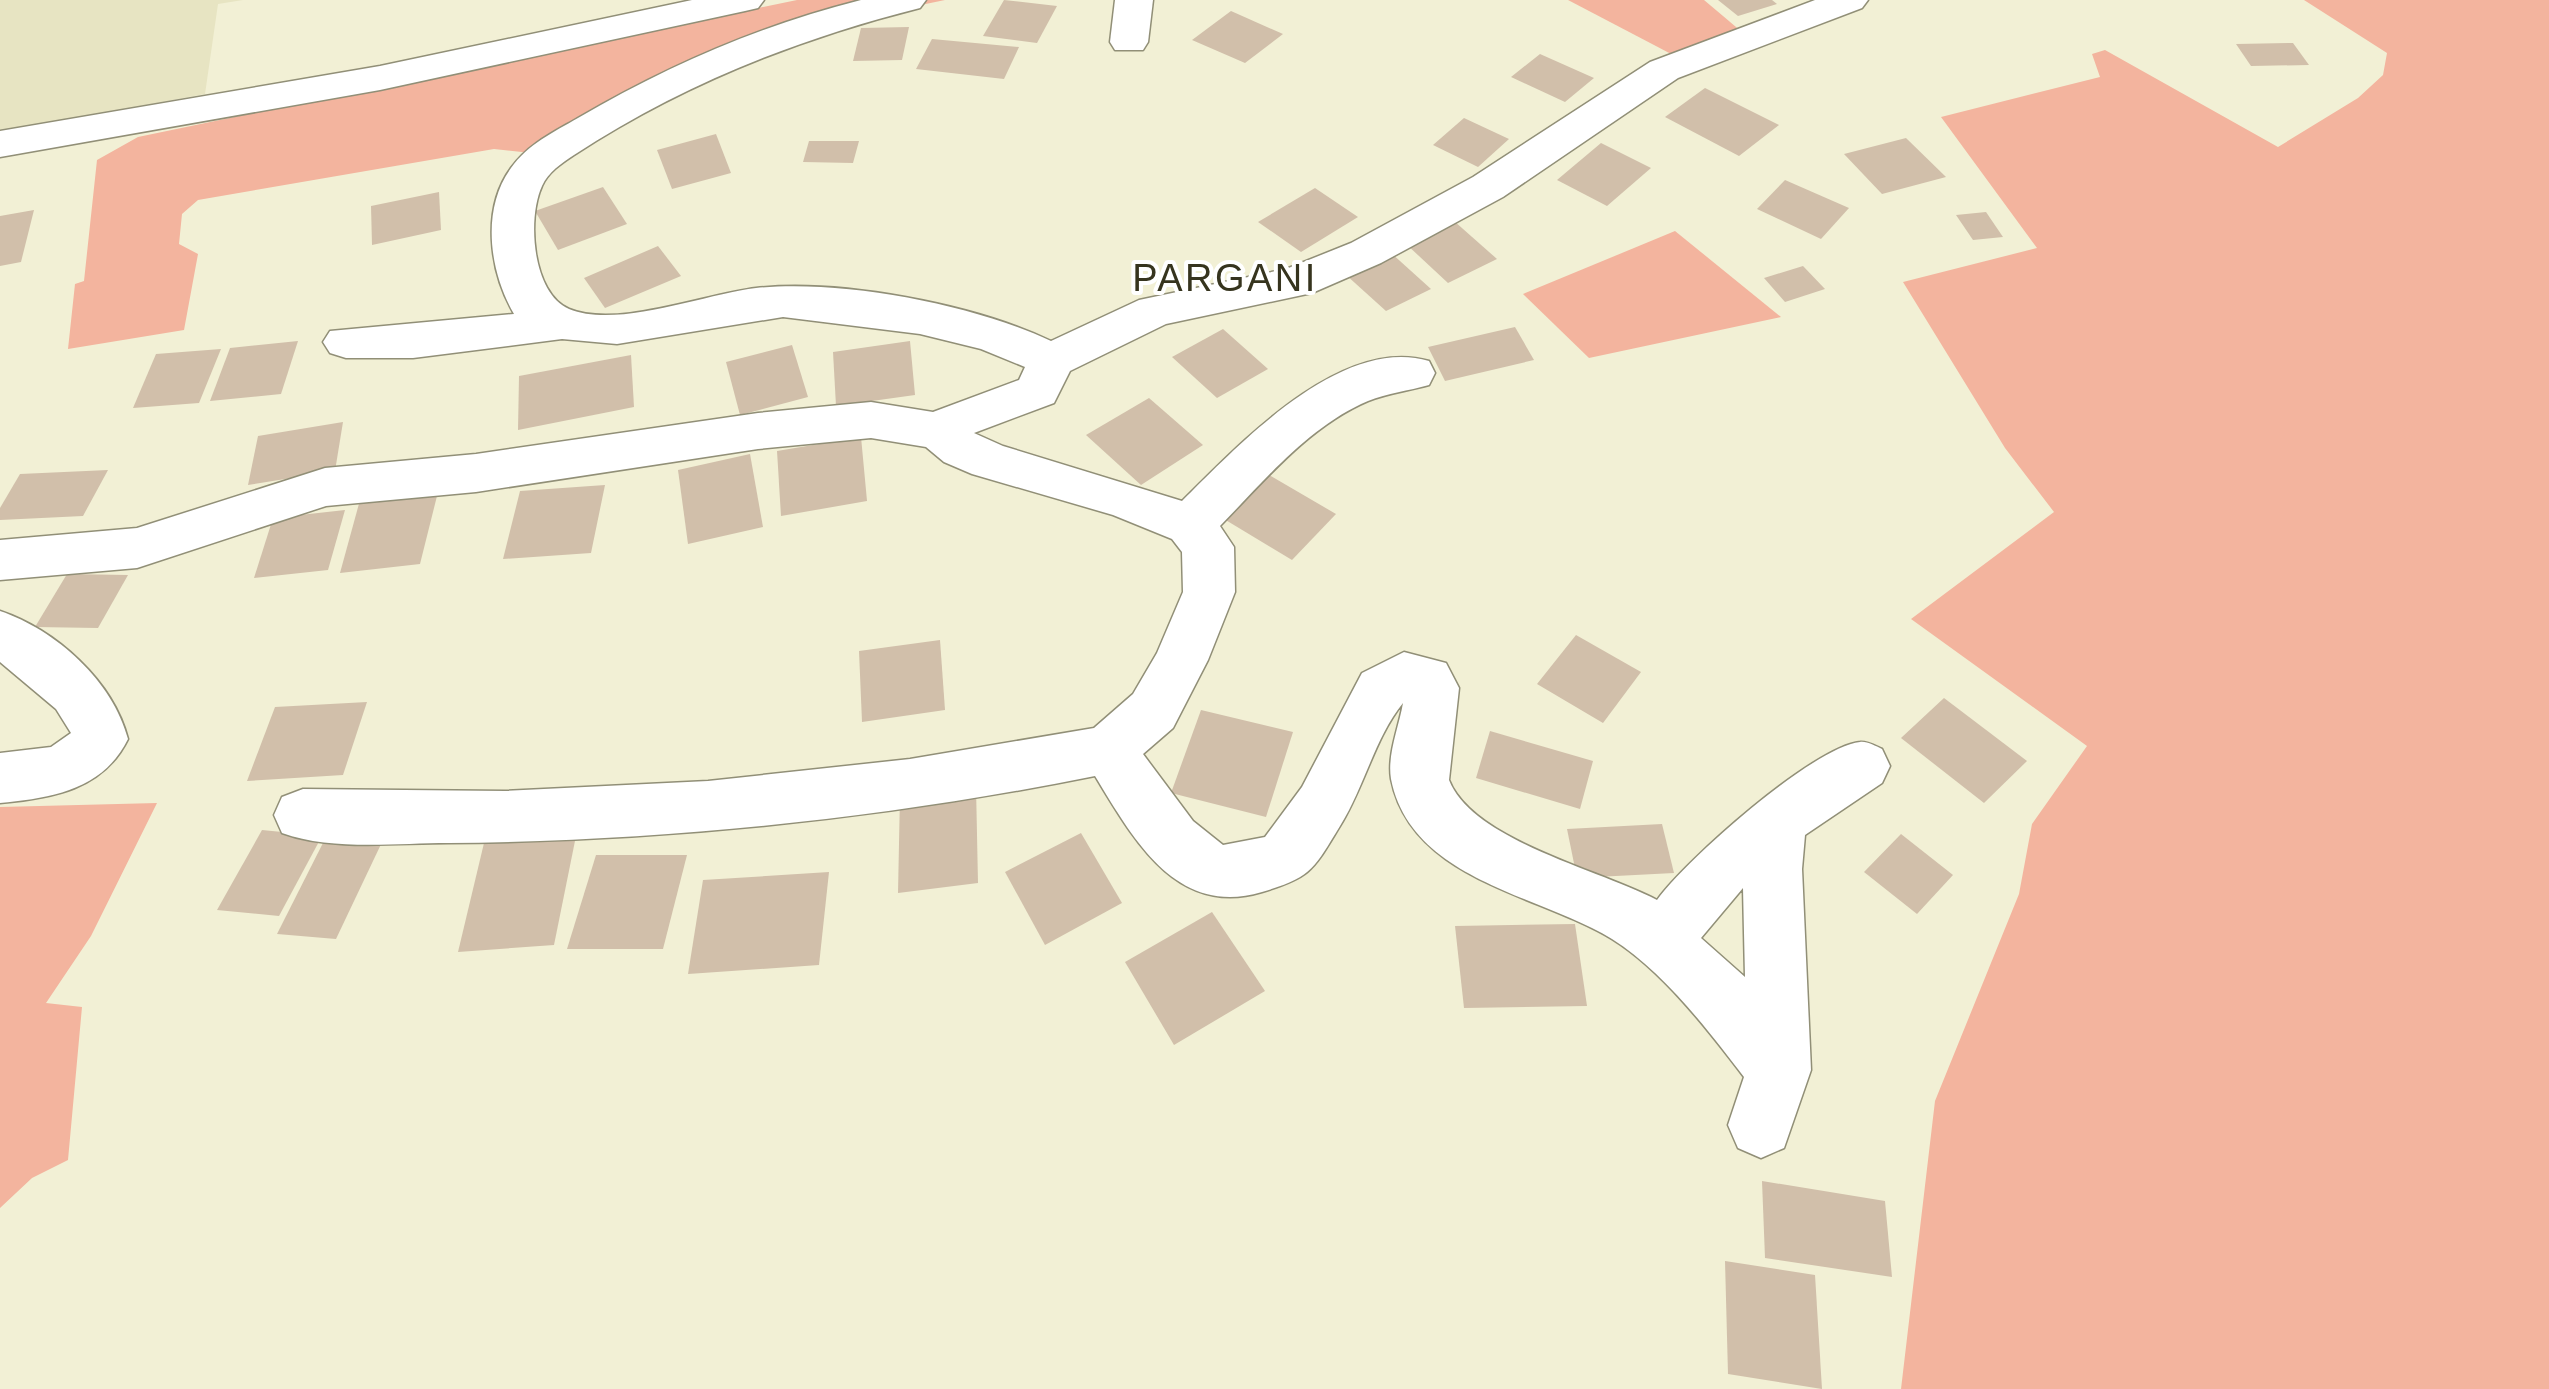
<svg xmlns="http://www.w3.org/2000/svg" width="2549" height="1389" font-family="Arial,sans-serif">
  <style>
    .built { fill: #e7e4c2 }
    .green { fill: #f3b49e }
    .building { fill: #d1bfaa }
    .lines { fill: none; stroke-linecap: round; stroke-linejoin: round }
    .street-casing { stroke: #918f77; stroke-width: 3 }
    .secondary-casing { stroke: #918f77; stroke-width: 3 }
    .street { fill: #fff; fill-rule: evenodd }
    .secondary { fill: #fff; fill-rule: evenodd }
    .labels { text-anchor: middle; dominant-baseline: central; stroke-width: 8; stroke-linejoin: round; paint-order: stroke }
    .neighbourhood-label { font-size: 38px; letter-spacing: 2.5px; fill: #36341e; stroke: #fff }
  </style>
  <rect width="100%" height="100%" fill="#f2f0d5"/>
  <path class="built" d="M0,0H243L218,4L205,94L0,132Z"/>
  <g class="green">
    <path d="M797,0H945L887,12L748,58L559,156L494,149L198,200L182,214L179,244L198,254L184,330L68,349L75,284L84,281L97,160L138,137Z"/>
    <path d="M1568,0H1704L1755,43L1696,67Z"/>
    <path d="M2304,0H2549V1389H1901L1935,1101L2019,894L2032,824L2087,746L1911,619L2054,512L2005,448L1903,282L2037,248L1941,117L2100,77L2092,54L2105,50L2278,147L2358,98L2383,75L2387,53Z"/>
    <path d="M1675,231L1781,317L1589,358L1523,294Z"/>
    <path d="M157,803L91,936L46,1003L82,1007L68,1160L32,1178L0,1208V807Z"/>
  </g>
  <g class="building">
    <path d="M1004,0L1057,6L1037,43L983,36Z"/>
    <path d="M1718,0H1772L1777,4L1738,16Z"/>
    <path d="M1231,11L1283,34L1245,63L1192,40Z"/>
    <path d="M909,27L902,60L853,61L861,28Z"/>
    <path d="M932,39L1019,47L1004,79L916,69Z"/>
    <path d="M2293,43L2309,65L2251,66L2236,44Z"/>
    <path d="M1540,54L1594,78L1565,102L1511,77Z"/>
    <path d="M1705,88L1779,125L1739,156L1665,117Z"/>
    <path d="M1464,118L1509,139L1478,167L1433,145Z"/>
    <path d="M716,134L731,173L672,189L657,150Z"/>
    <path d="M1906,138L1946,177L1882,194L1844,154Z"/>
    <path d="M809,141H859L853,163L803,162Z"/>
    <path d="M1601,143L1651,168L1607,206L1557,180Z"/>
    <path d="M1785,180L1849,208L1821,239L1757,209Z"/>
    <path d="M603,187L627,224L558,250L535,211Z"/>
    <path d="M1315,188L1358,217L1301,252L1258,222Z"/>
    <path d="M439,192L441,230L372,245L371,206Z"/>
    <path d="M34,210L21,262L0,266V216Z"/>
    <path d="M1986,212L2003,237L1973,240L1956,215Z"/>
    <path d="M1454,221L1497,259L1448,283L1405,243Z"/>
    <path d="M658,246L681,276L605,308L584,278Z"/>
    <path d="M1390,252L1431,289L1386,311L1345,274Z"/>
    <path d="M1803,266L1825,289L1785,302L1764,278Z"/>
    <path d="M1515,327L1534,360L1445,381L1428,347Z"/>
    <path d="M1223,329L1268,369L1217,398L1172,357Z"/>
    <path d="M298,341L281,394L210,401L230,348Z"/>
    <path d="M910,341L915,395L836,406L833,352Z"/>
    <path d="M792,345L808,397L740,415L726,362Z"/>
    <path d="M221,349L199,403L133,408L156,354Z"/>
    <path d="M631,355L634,407L518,430L519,376Z"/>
    <path d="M1149,398L1203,445L1141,485L1086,435Z"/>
    <path d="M343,422L335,471L248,485L258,436Z"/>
    <path d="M861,437L867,501L781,516L777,451Z"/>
    <path d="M750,454L763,527L688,544L678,470Z"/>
    <path d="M108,470L83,516L0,520V508L20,474Z"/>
    <path d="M1264,472L1336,514L1292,560L1219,516Z"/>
    <path d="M605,485L591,553L503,559L520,491Z"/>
    <path d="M438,492L420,564L340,573L360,500Z"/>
    <path d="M345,510L328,570L254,578L273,518Z"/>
    <path d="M67,574L128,575L98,628L35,627Z"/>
    <path d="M1576,635L1641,672L1603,723L1537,684Z"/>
    <path d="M940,640L945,710L862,722L859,651Z"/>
    <path d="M1944,698L2027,761L1984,803L1901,738Z"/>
    <path d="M367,702L343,775L247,781L275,707Z"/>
    <path d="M1201,710L1293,732L1266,817L1171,793Z"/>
    <path d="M1490,731L1593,761L1580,809L1476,778Z"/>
    <path d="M976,786L978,883L898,893L900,794Z"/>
    <path d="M1662,824L1674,873L1577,878L1567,829Z"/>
    <path d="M262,830L322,836L279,916L217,910Z"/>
    <path d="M1081,833L1122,903L1045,945L1005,872Z"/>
    <path d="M1901,834L1953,875L1917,914L1864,872Z"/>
    <path d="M327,835L383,840L336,939L277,934Z"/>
    <path d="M576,836L554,945L458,952L484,843Z"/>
    <path d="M596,855H687L663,949H567Z"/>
    <path d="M829,872L819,965L688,974L703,880Z"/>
    <path d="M1212,912L1265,991L1174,1045L1125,962Z"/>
    <path d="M1575,924L1587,1006L1464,1008L1455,926Z"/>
    <path d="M1762,1181L1885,1201L1892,1277L1765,1258Z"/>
    <path d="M1725,1261L1815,1275L1822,1389L1728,1374Z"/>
  </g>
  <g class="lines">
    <defs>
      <g id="street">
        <path d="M861,0H926L920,8C797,39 681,85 574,155C562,163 548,172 542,186C527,218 532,293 569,309C617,329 705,294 756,288C841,279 973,304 1051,341L1139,300L1286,269L1351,243L1473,177L1650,62L1815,0H1868L1862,8L1678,78L1503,197L1381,263L1312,293L1166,324L1070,371L1054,403L974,433L1003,446L1182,501C1238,446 1340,335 1429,361L1435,373L1429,385C1408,391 1388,393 1368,401C1309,426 1264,481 1220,526L1234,547L1235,592L1208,660L1173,728L1143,754L1193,821L1223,845L1265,837L1302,787L1362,673L1404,652L1446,663L1459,688L1449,780C1473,841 1601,870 1657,900C1685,861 1813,747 1860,742C1867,741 1875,746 1882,749L1890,766L1882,783L1805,835L1802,869L1811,1070L1784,1148L1761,1158L1738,1148L1728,1125L1744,1077C1709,1031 1662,970 1612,939C1538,894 1411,880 1391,779C1387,754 1399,727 1403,703C1375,737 1364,788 1340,826C1313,870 1312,877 1262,892C1176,918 1133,838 1095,776C881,819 666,841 448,843C396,843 331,851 282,833L274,815L282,797L303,789L505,791L708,781L910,759L1094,728L1133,694L1157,653L1183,592L1182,552L1172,539L1113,515L972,474L944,462L926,447L871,438L758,449L476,492L326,506L137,568L0,580V540L137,528L325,468L476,454L758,413L871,402L933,412L1019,380L1025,367L981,349L920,334L783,317L617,344L562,339L413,358H346L330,353L323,342L330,331L514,314C489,271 481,209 511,168C528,144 554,132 578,118C667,66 761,25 861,0ZM1743,888L1745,977L1701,938Z"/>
        <path d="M1115,0H1153L1148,42L1143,50H1115L1110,42Z"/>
        <path d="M0,611C56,630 113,681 128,739C103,790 52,798 0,803V753L51,747L71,733L56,709L0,662Z"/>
      </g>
      <path id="secondary" d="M692,0H764L758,8L745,11L380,90L0,157V131L380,66Z"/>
    </defs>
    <use href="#street" class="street-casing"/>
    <use href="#secondary" class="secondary-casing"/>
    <use href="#street" class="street"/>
    <use href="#secondary" class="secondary"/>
  </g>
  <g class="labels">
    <g class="neighbourhood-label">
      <text x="1225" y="278">PARGANI</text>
    </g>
  </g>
</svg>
